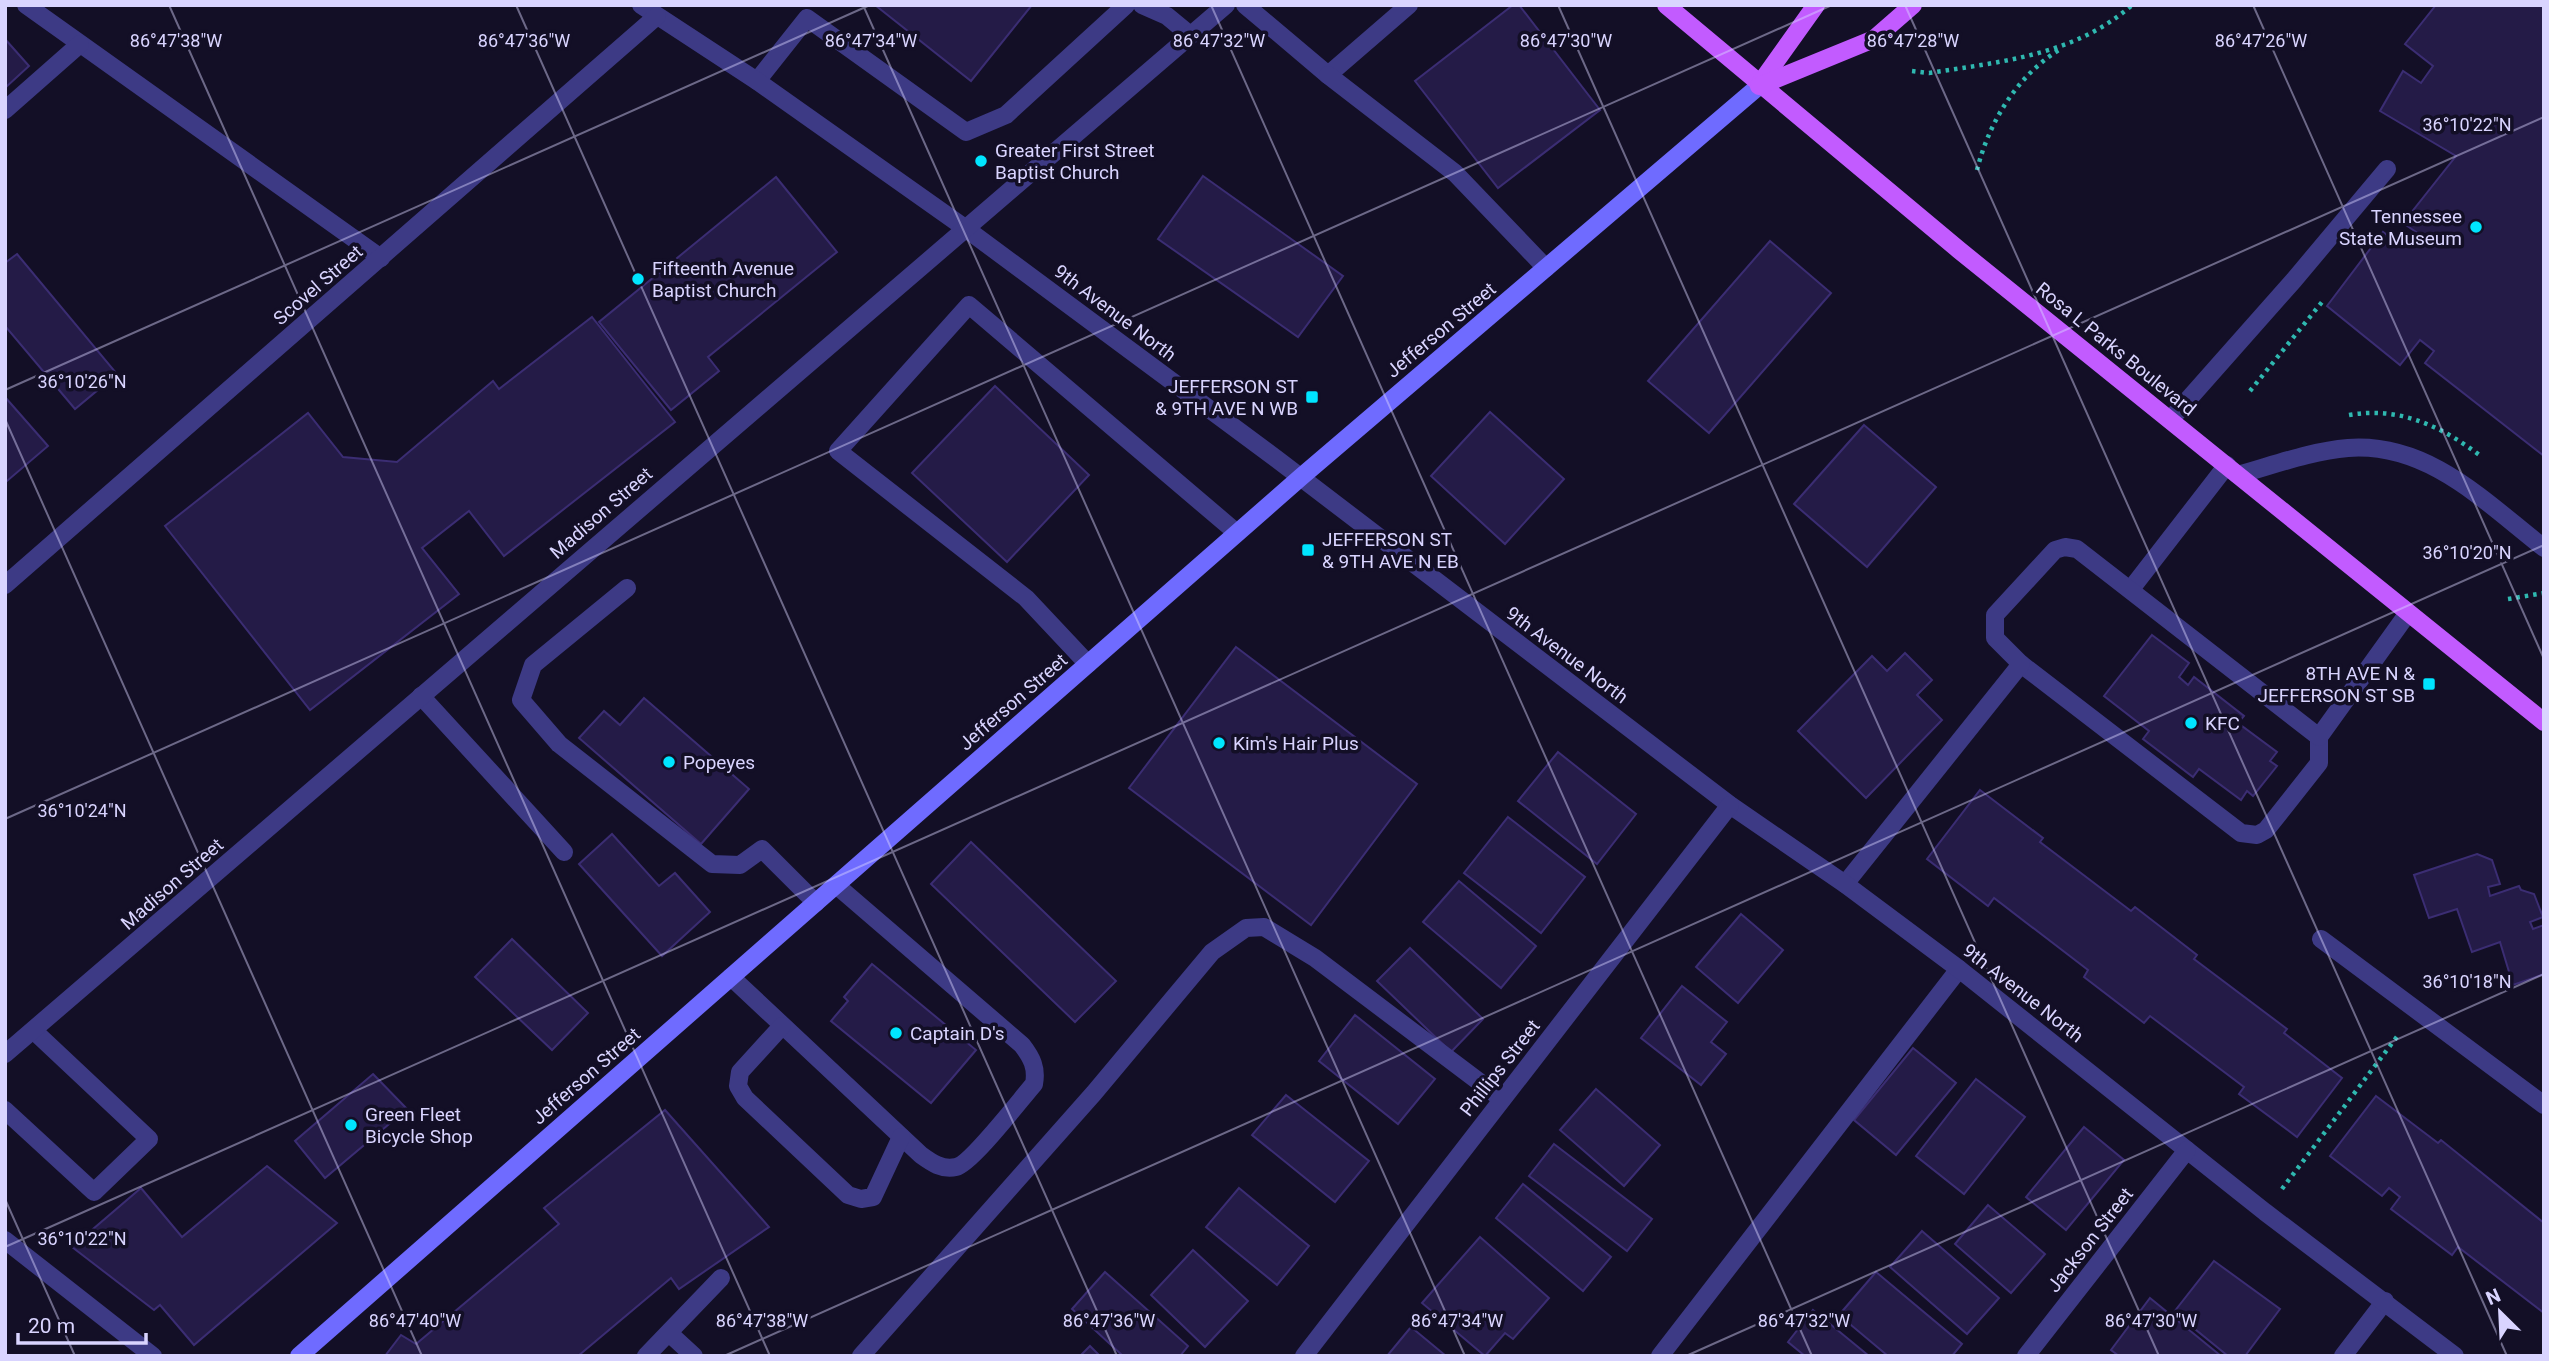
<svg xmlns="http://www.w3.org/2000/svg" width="2549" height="1361" font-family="Roboto,sans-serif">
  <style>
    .building { fill: #241b47; stroke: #3b2d73; stroke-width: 2 }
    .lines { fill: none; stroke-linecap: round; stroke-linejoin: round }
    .path { stroke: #2fb8b0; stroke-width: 4.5; stroke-dasharray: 3.5 5; stroke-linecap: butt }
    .service { stroke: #3d3a85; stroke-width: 18 }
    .minor { stroke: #3d3a85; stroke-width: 18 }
    .secondary { stroke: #6f6bff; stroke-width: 18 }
    .primary { stroke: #c25bff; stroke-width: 18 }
    .ticks { fill: none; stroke: #d9d4ff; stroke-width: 2; stroke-opacity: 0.45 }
    .poi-dot { fill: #00e5ff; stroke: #130f26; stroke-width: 2.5 }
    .labels { text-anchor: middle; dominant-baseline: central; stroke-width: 7; stroke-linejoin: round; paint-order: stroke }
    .poi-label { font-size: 19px; fill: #d9d4ff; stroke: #130f26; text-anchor: start }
    .street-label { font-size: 19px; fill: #d9d4ff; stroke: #130f26 }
    .ticks-label { font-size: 18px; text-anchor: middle; fill: #d9d4ff; stroke: #130f26; stroke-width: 7; stroke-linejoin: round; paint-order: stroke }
  </style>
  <rect width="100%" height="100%" fill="#130f26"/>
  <g class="building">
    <path d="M875,5H1032L971,81Z"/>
    <path d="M1513,5H1519L1600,110L1498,188L1415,81Z"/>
    <path d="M2436,5H2544V456L2425,363L2434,351L2420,340L2400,365L2327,306L2383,232L2403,247L2416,232L2403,223L2456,156L2380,111L2403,71L2421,83L2433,66L2405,44Z"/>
    <path d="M5,39L29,66L5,88Z"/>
    <path d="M1203,176L1343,276L1298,337L1158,239Z"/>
    <path d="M776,177L837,252L708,357L719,371L671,410L599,322Z"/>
    <path d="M1770,241L1831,293L1709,433L1648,381Z"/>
    <path d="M17,254L117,374L75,409L5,326V263Z"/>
    <path d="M592,317L675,422L504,556L469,511L422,548L459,594L310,710L165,526L308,413L343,457L397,462L493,381L499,389Z"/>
    <path d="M995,386L1089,475L1007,562L912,473Z"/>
    <path d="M5,397L48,446L7,481L5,479Z"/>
    <path d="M1490,412L1564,479L1505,544L1431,476Z"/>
    <path d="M1864,425L1936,487L1867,567L1794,504Z"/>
    <path d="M2152,635L2189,663L2179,677L2188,685L2194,677L2244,716L2238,723L2277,752L2270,761L2277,766L2253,796L2247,791L2241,800L2199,769L2193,777L2143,739L2149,731L2104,696Z"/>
    <path d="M1236,647L1417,784L1311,925L1129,788Z"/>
    <path d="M1905,653L1932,680L1917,695L1942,720L1866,798L1798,731L1872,656L1887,671Z"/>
    <path d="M644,698L749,789L701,844L579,738L604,711L620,725Z"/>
    <path d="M1558,752L1636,814L1597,864L1518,801Z"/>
    <path d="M1980,790L2043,838L2040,842L2131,911L2135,907L2197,955L2194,959L2287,1029L2284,1033L2342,1078L2297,1137L2239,1094L2244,1087L2150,1016L2144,1023L2084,977L2088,970L1994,898L1988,906L1927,859Z"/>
    <path d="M1508,817L1585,877L1541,933L1464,873Z"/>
    <path d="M612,834L659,886L675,873L710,912L662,956L579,864Z"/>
    <path d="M971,842L1116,981L1075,1022L931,884Z"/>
    <path d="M2477,854L2492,860L2500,884L2488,887L2490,896L2519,886L2521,890L2534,894L2543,917L2530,922L2533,929L2544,925V974L2513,985L2500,942L2472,952L2457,909L2429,918L2414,875Z"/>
    <path d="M1459,881L1536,946L1501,988L1423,922Z"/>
    <path d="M1741,914L1783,950L1738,1003L1696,967Z"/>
    <path d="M512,939L588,1013L552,1050L475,977Z"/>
    <path d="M1410,948L1483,1019L1451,1052L1377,981Z"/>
    <path d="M872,964L976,1050L931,1103L831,1021L848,1001L844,997Z"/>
    <path d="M1682,986L1727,1022L1711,1042L1726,1054L1701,1085L1641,1038Z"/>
    <path d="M1355,1015L1435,1079L1398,1124L1319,1061Z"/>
    <path d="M1913,1048L1956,1083L1896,1155L1854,1120Z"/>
    <path d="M373,1074L407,1109L325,1178L295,1141Z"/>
    <path d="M1976,1079L2025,1117L1964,1194L1916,1156Z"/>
    <path d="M1596,1089L1660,1145L1624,1186L1560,1130Z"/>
    <path d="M1286,1095L1369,1161L1335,1202L1252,1135Z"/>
    <path d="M2376,1096L2438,1143L2441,1140L2544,1223V1313L2458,1247L2452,1255L2391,1209L2400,1197L2389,1188L2382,1196L2330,1156Z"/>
    <path d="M665,1110L769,1227L679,1289L671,1278L578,1356H385L401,1335L416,1344L559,1224L544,1208Z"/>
    <path d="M2084,1127L2124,1160L2066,1230L2026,1197Z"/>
    <path d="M1554,1144L1652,1219L1627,1251L1529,1176Z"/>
    <path d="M267,1166L337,1223L194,1345L160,1305L154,1310L72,1247L141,1188L182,1237Z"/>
    <path d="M1523,1184L1611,1257L1583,1291L1496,1218Z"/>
    <path d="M1239,1188L1309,1246L1277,1285L1206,1227Z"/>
    <path d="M1988,1205L2045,1254L2011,1293L1955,1244Z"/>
    <path d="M1922,1231L1999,1298L1967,1334L1890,1267Z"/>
    <path d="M1480,1237L1549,1298L1513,1339L1505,1333L1485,1356L1422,1303Z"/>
    <path d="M1193,1250L1248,1301L1205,1347L1151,1295Z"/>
    <path d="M2214,1261L2280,1309L2245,1356H2228L2174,1312Z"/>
    <path d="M1105,1272L1188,1346L1180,1356H1123L1072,1309Z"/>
    <path d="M1876,1272L1962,1344L1952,1356H1888L1839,1315Z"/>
    <path d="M2150,1298L2221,1356H2119L2111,1350Z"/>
    <path d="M1813,1310L1869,1356H1805L1788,1342Z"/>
    <path d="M1411,1327L1446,1356H1387Z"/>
    <path d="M1090,1346L1100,1356H1080Z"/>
  </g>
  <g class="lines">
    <g class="path">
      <path d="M1912,71L1929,73C2000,62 2076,55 2132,5"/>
      <path d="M1977,170C1989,122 2017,76 2059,50"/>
      <path d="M2250,391L2322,302"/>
      <path d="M2349,415C2400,406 2443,427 2482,457"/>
      <path d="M2508,599L2544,593"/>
      <path d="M2282,1189L2399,1034"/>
    </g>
    <g class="service">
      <path d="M26,5L381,258"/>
      <path d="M1142,5L1167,16L1190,35"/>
      <path d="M1245,5L1328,75L1409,5"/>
      <path d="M1328,75L1455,173L1546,268"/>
      <path d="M757,81L807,18L966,132L1006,115L1126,5"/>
      <path d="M5,110L80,44"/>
      <path d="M2170,420L2294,280L2387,169"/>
      <path d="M2238,475C2274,465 2311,451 2348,448C2428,442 2485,502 2544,548"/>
      <path d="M627,588L533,665L521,700L559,744L712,864L740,865L762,849L816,903"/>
      <path d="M2131,589L2227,465"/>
      <path d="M1088,664L1026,598L838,451L969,305L1237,533"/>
      <path d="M2021,664L2241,833L2257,835L2266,830L2319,763V737"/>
      <path d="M421,696L564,852"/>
      <path d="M1845,884L2021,664L1995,638V615L2055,550L2065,547L2077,549L2319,737L2408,613"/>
      <path d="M2321,939L2544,1105"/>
      <path d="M731,977L921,1155C932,1163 942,1170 956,1167C971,1164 1020,1100 1034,1084C1037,1068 1032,1058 1022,1045L836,885"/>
      <path d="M782,1026L740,1072L738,1086L745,1098L848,1195L861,1199L873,1197L901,1137"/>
      <path d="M5,1110L94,1192L149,1139L34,1031"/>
      <path d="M669,1333L694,1356"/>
      <path d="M646,1356L721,1278"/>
      <path d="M861,1356L1094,1093L1212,952L1246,928L1264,927L1315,958L1502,1099"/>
      <path d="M1660,1356L1959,969"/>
      <path d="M2343,1356L2385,1301"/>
    </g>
    <g class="minor">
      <path d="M641,5L757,81L965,228L1278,460L1730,805L1845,884L1959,969L2265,1212L2455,1356"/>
      <path d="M5,585L657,16"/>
      <path d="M5,1054L1226,5"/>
      <path d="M5,1240L153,1356"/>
      <path d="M1304,1356L1730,805"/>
      <path d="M2026,1356L2187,1150"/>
    </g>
    <path class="secondary" d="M299,1356L1301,477L1759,86"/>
    <g class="primary">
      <path d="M1666,5L1959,250L2544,722"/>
      <path d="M1759,85L1816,5"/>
      <path d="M1759,86L1874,39L1913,5"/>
    </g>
  </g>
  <path class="ticks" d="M169,5L770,1356M516,5L1117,1356M863,5L1465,1356M1211,5L1812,1356M1558,5L2159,1356M1905,5L2507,1356M2253,5L2544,659M5,390L870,5M5,419L422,1356M5,819L1832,5M5,1199L75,1356M5,1247L2544,117M724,1356L2544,545M1686,1356L2544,974"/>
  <g class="poi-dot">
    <circle cx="981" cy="161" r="7"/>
    <circle cx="2476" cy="227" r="7"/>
    <circle cx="638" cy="279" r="7"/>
    <rect x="1305" y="390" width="14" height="14" rx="3.5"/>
    <rect x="1301" y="543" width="14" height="14" rx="3.5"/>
    <rect x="2422" y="677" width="14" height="14" rx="3.5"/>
    <circle cx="2191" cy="723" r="7"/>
    <circle cx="1219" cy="743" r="7"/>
    <circle cx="669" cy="762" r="7"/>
    <circle cx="896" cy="1033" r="7"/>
    <circle cx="351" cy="1125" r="7"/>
  </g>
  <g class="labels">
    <g class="poi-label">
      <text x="995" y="150">Greater First Street<tspan x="995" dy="22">Baptist Church</tspan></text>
      <text x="2462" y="216" text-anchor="end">Tennessee<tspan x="2462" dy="22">State Museum</tspan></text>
      <text x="652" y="268">Fifteenth Avenue<tspan x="652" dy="22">Baptist Church</tspan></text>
      <text x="1298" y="386" text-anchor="end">JEFFERSON ST<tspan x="1298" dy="22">&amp; 9TH AVE N WB</tspan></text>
      <text x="1322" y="539">JEFFERSON ST<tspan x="1322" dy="22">&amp; 9TH AVE N EB</tspan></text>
      <text x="2415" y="673" text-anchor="end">8TH AVE N &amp;<tspan x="2415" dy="22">JEFFERSON ST SB</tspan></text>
      <text x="2205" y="723">KFC</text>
      <text x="1233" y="743">Kim's Hair Plus</text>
      <text x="683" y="762">Popeyes</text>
      <text x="910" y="1033">Captain D's</text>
      <text x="365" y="1114">Green Fleet<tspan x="365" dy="22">Bicycle Shop</tspan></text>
    </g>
    <g class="street-label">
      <text transform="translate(318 285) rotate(-41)">Scovel Street</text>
      <text transform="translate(1115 313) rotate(37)">9th Avenue North</text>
      <text transform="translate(1441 330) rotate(-40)">Jefferson Street</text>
      <text transform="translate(2116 349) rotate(39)">Rosa L Parks Boulevard</text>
      <text transform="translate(601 513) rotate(-41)">Madison Street</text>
      <text transform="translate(1567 655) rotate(37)">9th Avenue North</text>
      <text transform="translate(1013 702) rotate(-41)">Jefferson Street</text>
      <text transform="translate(172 884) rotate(-41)">Madison Street</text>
      <text transform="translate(2023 993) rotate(38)">9th Avenue North</text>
      <text transform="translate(1500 1068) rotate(-52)">Phillips Street</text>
      <text transform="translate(586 1076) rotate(-41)">Jefferson Street</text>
      <text transform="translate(2090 1240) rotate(-52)">Jackson Street</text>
    </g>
  </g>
  <g class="ticks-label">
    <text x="524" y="47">86°47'36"W</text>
    <text x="871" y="47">86°47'34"W</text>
    <text x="1913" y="47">86°47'28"W</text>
    <text x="176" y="47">86°47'38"W</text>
    <text x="1219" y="47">86°47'32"W</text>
    <text x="1566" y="47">86°47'30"W</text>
    <text x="2261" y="47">86°47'26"W</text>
    <text x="2467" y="131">36°10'22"N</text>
    <text x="82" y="388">36°10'26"N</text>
    <text x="2467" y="559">36°10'20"N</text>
    <text x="82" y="817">36°10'24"N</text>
    <text x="2467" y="988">36°10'18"N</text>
    <text x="82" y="1245">36°10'22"N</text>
    <text x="415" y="1327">86°47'40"W</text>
    <text x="762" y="1327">86°47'38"W</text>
    <text x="1109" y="1327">86°47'36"W</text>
    <text x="1457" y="1327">86°47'34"W</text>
    <text x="1804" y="1327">86°47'32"W</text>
    <text x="2151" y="1327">86°47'30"W</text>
  </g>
  <rect width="2549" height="1361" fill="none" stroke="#d9d4ff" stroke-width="14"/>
  <g transform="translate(2500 1312) rotate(336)" stroke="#130f26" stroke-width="5" paint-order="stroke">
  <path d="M0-5L12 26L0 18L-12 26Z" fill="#d9d4ff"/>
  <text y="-10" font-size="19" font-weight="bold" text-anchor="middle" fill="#d9d4ff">N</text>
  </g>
  <path d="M18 1333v10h128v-10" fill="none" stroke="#d9d4ff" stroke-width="3.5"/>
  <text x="28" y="1333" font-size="21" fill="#d9d4ff" stroke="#130f26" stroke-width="5" paint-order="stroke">20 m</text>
</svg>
